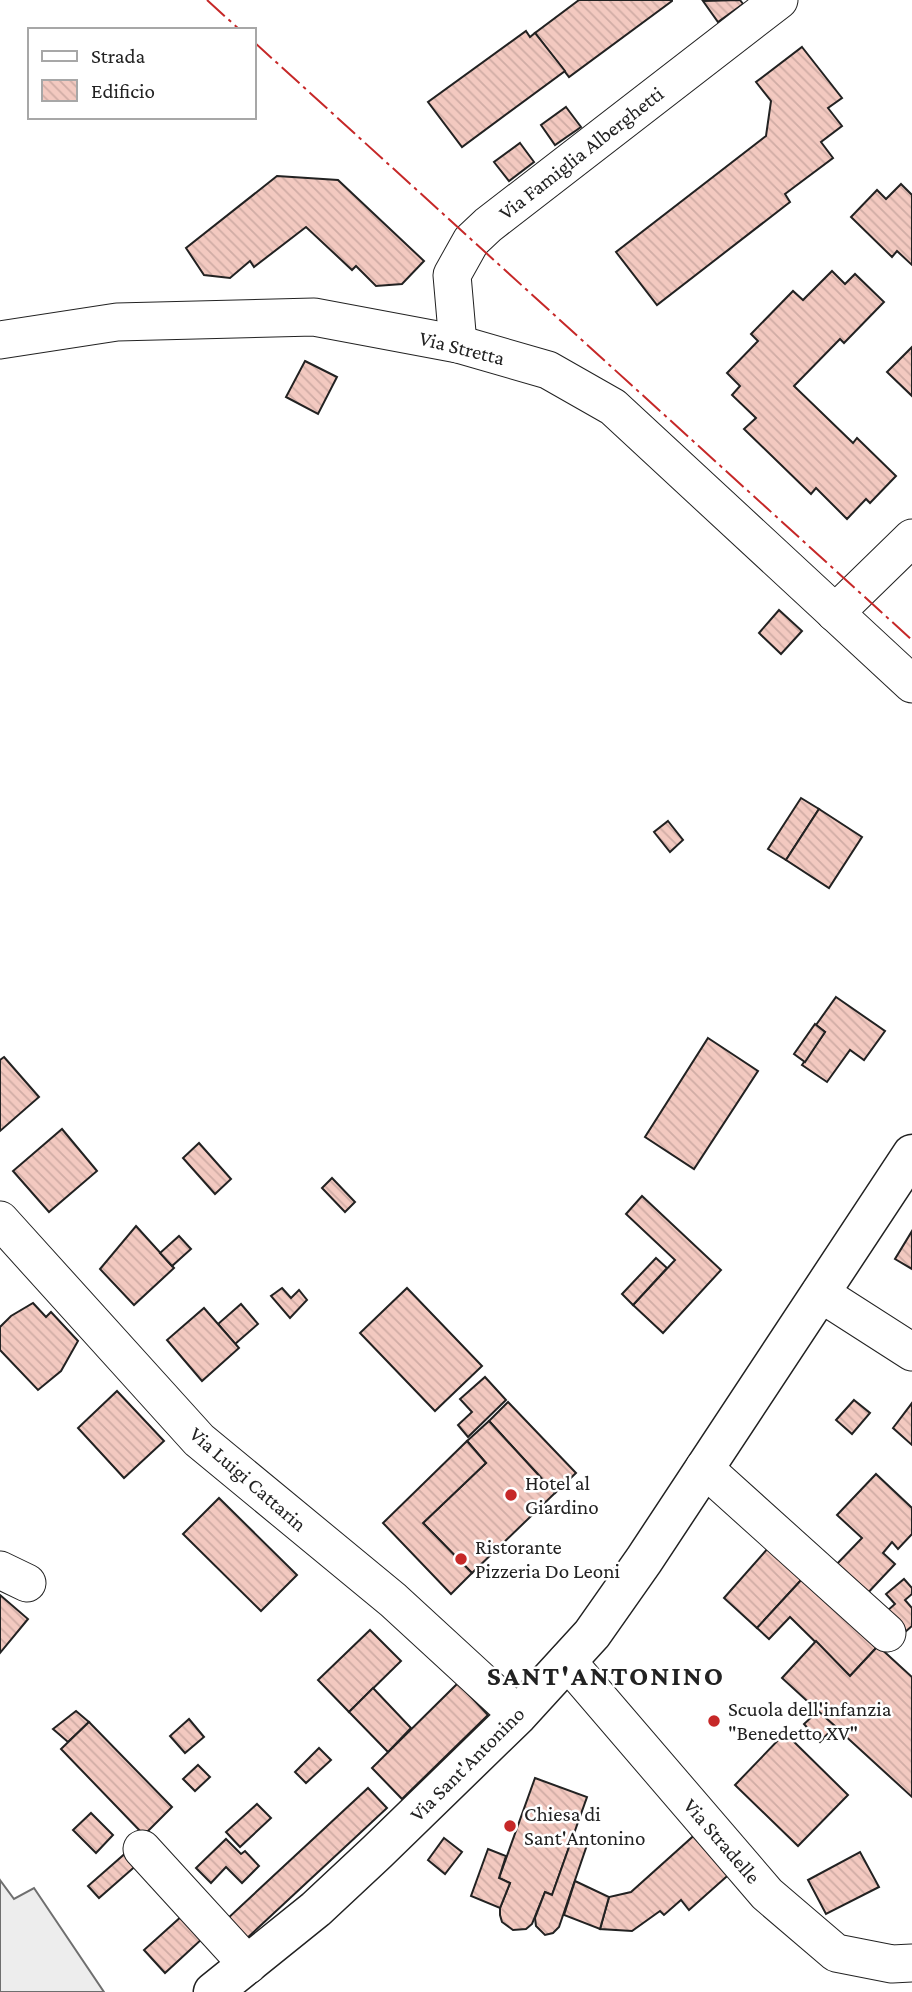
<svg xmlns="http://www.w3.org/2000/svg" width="912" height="1992" font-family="'Crimson Pro',serif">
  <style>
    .parking { fill: #ededed; stroke: #6f6f6f; stroke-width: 2 }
    .building { fill: url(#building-back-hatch); stroke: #222; stroke-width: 2 }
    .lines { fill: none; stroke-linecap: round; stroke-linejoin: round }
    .minor-casing { stroke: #222; stroke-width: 39 }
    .major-casing { stroke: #222; stroke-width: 41 }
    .minor { stroke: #fff; stroke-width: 37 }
    .major { stroke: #fff; stroke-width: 38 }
    .power { stroke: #c62828; stroke-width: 2; stroke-dasharray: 24 5 3.5 5; stroke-linecap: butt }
    .poi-dot { fill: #c62828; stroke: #fff; stroke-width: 2.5 }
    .labels { text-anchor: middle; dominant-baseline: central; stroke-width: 5; stroke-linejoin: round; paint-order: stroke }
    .street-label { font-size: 21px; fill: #222; stroke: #fff }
    .poi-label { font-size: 21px; fill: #222; stroke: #fff; text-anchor: start }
    .district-label { font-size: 28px; font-weight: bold; letter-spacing: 2px; fill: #222; stroke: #fff }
  </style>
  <defs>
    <pattern id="building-back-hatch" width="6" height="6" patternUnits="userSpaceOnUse" patternTransform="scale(1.75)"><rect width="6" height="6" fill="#f3c9c0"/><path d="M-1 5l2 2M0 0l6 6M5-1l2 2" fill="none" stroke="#d0aca5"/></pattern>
  </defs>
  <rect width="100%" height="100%" fill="#fff"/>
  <path class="parking" d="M0,1880L14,1899L34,1888L104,1992H0Z"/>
  <g class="building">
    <path d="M579,0H672V1L569,77L535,33Z"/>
    <path d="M740,0L743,4L718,22L703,1Z"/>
    <path d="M526,31L530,37L535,33L565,71L462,147L428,102Z"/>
    <path d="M802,47L842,98L828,108L842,126L821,142L833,158L785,194L790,202L657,305L616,252L766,136L771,101L756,82Z"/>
    <path d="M566,107L581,127L555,145L541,125Z"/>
    <path d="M520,143L534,162L509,181L494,162Z"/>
    <path d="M277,176L338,180L424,261L402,284L376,286L356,266L352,270L306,227L254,267L250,261L230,278L204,275L186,248Z"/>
    <path d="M901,184L912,195V265L897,251L892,257L851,217L877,190L886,199Z"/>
    <path d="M832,271L845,284L855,274L884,302L844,343L840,339L794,386L853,443L857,438L896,476L870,503L866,499L847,519L816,488L811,494L744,429L756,418L732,395L740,386L727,373L758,341L751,334L793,291L803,300Z"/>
    <path d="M912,347V396L887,372Z"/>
    <path d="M305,361L337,377L318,414L286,397Z"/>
    <path d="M779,610L802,631L781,654L759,633Z"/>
    <path d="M801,798L819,809L786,860L768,849Z"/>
    <path d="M819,809L862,837L829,888L786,860Z"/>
    <path d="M668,821L683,840L670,852L654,832Z"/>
    <path d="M836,997L885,1031L864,1060L850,1050L827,1082L802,1065L825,1032L816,1025Z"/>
    <path d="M815,1024L825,1032L805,1062L794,1054Z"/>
    <path d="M708,1038L758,1071L694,1169L645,1137Z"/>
    <path d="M4,1057L39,1097L0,1131V1060Z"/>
    <path d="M62,1129L97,1171L49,1212L13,1171Z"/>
    <path d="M199,1143L231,1179L215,1194L183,1158Z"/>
    <path d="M332,1178L355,1202L345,1212L322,1188Z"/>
    <path d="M642,1196L721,1270L663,1333L633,1305L675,1260L626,1214Z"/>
    <path d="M136,1226L174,1268L134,1305L100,1269Z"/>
    <path d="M912,1231V1269L895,1259Z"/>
    <path d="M179,1236L191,1249L172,1266L160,1253Z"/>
    <path d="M656,1258L667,1268L633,1305L622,1294Z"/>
    <path d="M282,1288L291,1298L299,1290L307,1300L290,1318L271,1296Z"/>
    <path d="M407,1288L482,1366L435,1411L360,1333Z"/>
    <path d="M33,1303L46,1317L51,1312L78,1341L61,1371L38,1390L0,1350V1327L11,1316Z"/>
    <path d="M241,1304L258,1324L235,1344L218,1324Z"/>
    <path d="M204,1308L239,1348L202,1381L167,1340Z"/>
    <path d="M485,1377L506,1400L468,1437L458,1425L472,1412L460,1399Z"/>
    <path d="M117,1391L164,1441L124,1478L78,1428Z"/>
    <path d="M854,1400L870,1413L852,1434L836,1420Z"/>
    <path d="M508,1402L576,1473L555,1493L489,1421Z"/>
    <path d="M912,1403V1445L893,1428Z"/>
    <path d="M489,1421L555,1493L472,1573L423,1523L486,1463L467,1441Z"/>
    <path d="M467,1441L486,1463L423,1523L472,1573L451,1594L383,1523Z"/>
    <path d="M876,1474L912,1508V1534L898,1549L892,1542L883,1553L895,1564L864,1597L833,1568L862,1538L837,1515Z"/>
    <path d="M219,1498L297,1575L261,1611L183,1534Z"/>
    <path d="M769,1547L803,1578L757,1628L724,1598Z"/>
    <path d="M803,1578L878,1646L850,1676L790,1617L769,1639L757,1628Z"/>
    <path d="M904,1579L912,1588V1594L905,1600L912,1608V1626L905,1632L887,1611L895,1604L886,1594Z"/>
    <path d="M0,1595L28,1619L0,1653Z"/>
    <path d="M370,1630L401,1661L349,1712L318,1680Z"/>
    <path d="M816,1641L850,1676L878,1646L912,1677V1797L782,1678Z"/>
    <path d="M458,1683L488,1715L402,1799L372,1768Z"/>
    <path d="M373,1688L411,1728L388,1752L349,1712Z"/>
    <path d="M76,1711L89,1722L68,1742L53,1729Z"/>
    <path d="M818,1711L835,1726L820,1742L804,1724Z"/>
    <path d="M189,1719L204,1737L185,1753L170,1736Z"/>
    <path d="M89,1722L172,1807L144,1835L61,1749Z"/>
    <path d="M785,1733L848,1795L798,1846L735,1785Z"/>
    <path d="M319,1748L331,1760L306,1783L295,1772Z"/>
    <path d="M198,1765L210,1777L195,1791L183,1779Z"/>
    <path d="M535,1778L587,1797L552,1895L545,1892L532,1924L526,1929L513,1930L502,1922L500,1915V1908L510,1883L499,1878Z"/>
    <path d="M368,1788L387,1808L245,1940L226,1920Z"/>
    <path d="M257,1804L271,1818L240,1847L226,1832Z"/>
    <path d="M91,1813L113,1835L96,1853L73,1830Z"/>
    <path d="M699,1831L734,1870L689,1910L681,1900L664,1915L660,1911L632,1931L600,1929L609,1897L631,1892Z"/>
    <path d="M573,1836L588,1842L559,1927L553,1933L545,1935L536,1926L535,1918L545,1892L552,1895Z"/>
    <path d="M444,1838L462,1852L445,1874L428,1860Z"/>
    <path d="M226,1839L241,1854L245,1851L259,1866L242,1883L226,1867L211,1883L196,1868Z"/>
    <path d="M488,1849L506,1856L499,1878L510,1883L500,1908L471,1896Z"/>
    <path d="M128,1851L139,1863L99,1898L88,1886Z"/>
    <path d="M860,1852L879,1887L826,1914L808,1880Z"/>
    <path d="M575,1881L609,1897L600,1929L564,1915Z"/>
    <path d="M183,1915L203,1938L165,1973L144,1950Z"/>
  </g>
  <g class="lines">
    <defs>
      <g id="minor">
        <path d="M0,340L117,322L314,317L458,344L548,370L613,407L912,684"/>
        <path d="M458,344L452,275L471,241L488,225L779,0"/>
        <path d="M835,613L912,538"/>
        <path d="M0,1220L199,1440L393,1600L518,1715"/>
        <path d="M820,1293L912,1352"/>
        <path d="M704,1468L887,1633"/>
        <path d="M0,1570L27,1583"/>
        <path d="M567,1661L767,1894L836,1953L892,1964L912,1963"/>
        <path d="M142,1849L248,1965"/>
      </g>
      <path id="major" d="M213,1992L316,1909L377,1852L518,1715L592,1634L644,1560L912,1154"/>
    </defs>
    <use href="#minor" class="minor-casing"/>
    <use href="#major" class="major-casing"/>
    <use href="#minor" class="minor"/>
    <use href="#major" class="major"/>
    <g class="power">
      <path d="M207,0L240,30"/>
      <path d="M254,42L912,640"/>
    </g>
  </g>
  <g class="poi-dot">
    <circle cx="511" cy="1495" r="7"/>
    <circle cx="461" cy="1559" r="7"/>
    <circle cx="714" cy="1721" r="7"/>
    <circle cx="510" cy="1826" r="7"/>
  </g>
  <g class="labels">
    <g class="street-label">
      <text transform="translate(581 153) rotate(-38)">Via Famiglia Alberghetti</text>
      <text transform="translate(462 348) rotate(14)">Via Stretta</text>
      <text transform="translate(248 1479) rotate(41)">Via Luigi Cattarin</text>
      <text transform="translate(467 1764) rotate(-45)">Via Sant'Antonino</text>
      <text transform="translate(722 1841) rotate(49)">Via Stradelle</text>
    </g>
    <g class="poi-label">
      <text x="525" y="1483">Hotel al<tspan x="525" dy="24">Giardino</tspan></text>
      <text x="475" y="1547">Ristorante<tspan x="475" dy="24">Pizzeria Do Leoni</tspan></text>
      <text x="728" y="1709">Scuola dell'infanzia<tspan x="728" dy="24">"Benedetto XV"</tspan></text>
      <text x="524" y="1814">Chiesa di<tspan x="524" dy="24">Sant'Antonino</tspan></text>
    </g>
    <g class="district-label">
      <text x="606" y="1675">SANT'ANTONINO</text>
    </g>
  </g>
  <rect x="28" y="28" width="228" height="91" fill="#ffffff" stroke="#a7a7a7" stroke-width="2"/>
  <rect x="42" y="51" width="35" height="10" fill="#ffffff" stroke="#a7a7a7" stroke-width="2"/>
  <text x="91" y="63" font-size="21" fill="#222222">Strada</text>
  <rect x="42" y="80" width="35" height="21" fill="url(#building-back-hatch)" stroke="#a7a7a7" stroke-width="2"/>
  <text x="91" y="98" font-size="21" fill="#222222">Edificio</text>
</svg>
